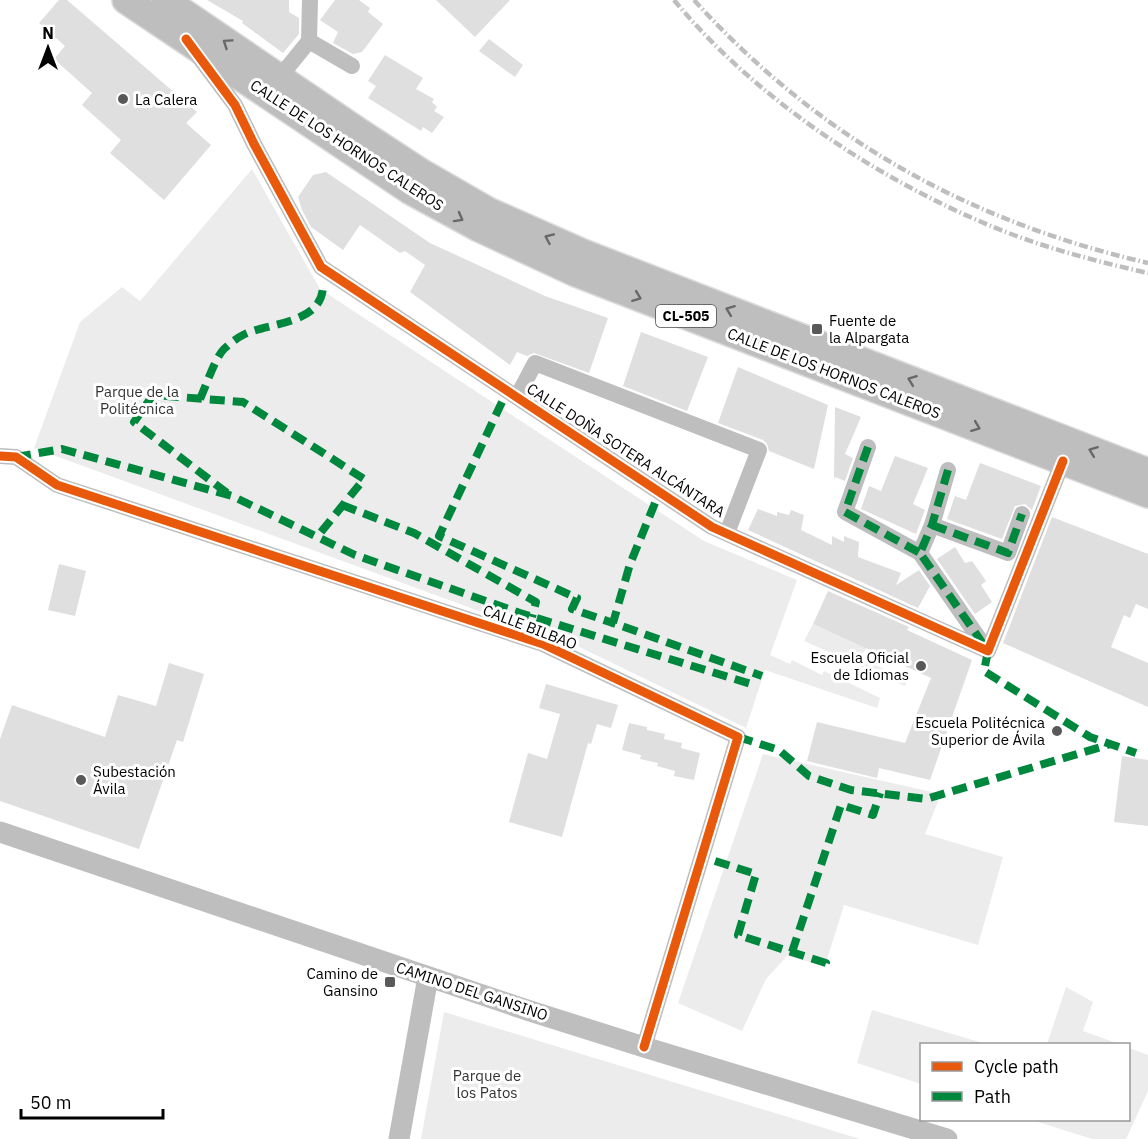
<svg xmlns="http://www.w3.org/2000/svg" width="1148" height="1139" font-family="'IBM Plex Sans',sans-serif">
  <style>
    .green { fill: #ececec }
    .building { fill: #dfdfdf }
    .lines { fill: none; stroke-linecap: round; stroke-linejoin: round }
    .primary-casing { stroke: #dbdbdb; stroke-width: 30 }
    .minor { stroke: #bebebe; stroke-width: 16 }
    .tertiary { stroke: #bebebe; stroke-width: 21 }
    .primary { stroke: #bebebe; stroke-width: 27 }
    .rail { stroke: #bebebe; stroke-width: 4.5; stroke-dasharray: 9 3 1.5 3; stroke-linecap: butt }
    .quiet { stroke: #00873e; stroke-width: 8; stroke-dasharray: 15 8; stroke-linecap: butt }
    .cycleway-casing { stroke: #fff; stroke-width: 13 }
    .cycleway { stroke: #e8590c; stroke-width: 9 }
    .oneway { stroke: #686868 }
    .poi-dot { fill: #595959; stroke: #fff; stroke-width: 2 }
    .labels { text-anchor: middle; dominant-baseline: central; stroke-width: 6; stroke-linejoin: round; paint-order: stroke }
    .shield { fill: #fff; stroke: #4c4c4c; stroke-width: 1.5 }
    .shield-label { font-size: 14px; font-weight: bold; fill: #000 }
    .poi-label { font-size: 15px; fill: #000; stroke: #fff; text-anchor: start }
    .street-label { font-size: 15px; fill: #000; stroke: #fff }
    .park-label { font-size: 15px; fill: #333; stroke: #fff }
  </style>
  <rect width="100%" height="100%" fill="#fff"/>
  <g class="green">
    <path d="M252,169L320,289L704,541L797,580L770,655L790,664L792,660L822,675L824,671L880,698L877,708L765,670L746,728L567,641L487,614L34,448L80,322L122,287L140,301Z"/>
    <path d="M813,624L866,648L860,658L908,680L905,686L804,641Z"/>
    <path d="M763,754L941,794L925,834L1003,857L978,945L844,905L825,966L787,956L766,979L742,1031L678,1003Z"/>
    <path d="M1066,987L1093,1002L1083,1031L1119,1044H1047Z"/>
    <path d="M872,1010L986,1044H922L921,1084L857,1063Z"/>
    <path d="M444,1012L860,1139H421Z"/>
    <path d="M1129,1048L1148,1055V1091L1126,1139H1092L1032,1120H1128Z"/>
  </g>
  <g class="building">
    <path d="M59,0H67L197,112L186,123L211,145L164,200L110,153L121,140L82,105L92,93L54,59L65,46L39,23Z"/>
    <path d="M207,0H289V12L299,18V34L283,53L242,23L243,21Z"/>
    <path d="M335,0H359L370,8L368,12L383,24L362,52L353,54L333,43L338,32L320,20Z"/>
    <path d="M436,0H510L475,37Z"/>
    <path d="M489,39L523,65L515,77L479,51Z"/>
    <path d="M385,55L423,78L416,89L434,99L432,102L437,107L434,111L444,117L432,133L423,127L421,131L368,98L376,86L368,81Z"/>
    <path d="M326,172L430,243L545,296L608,318L589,373L534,353L527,356L517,352L510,365L410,292L425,265L405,251L400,253L360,225L343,250L311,227L302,210L298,197L313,175Z"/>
    <path d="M641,332L708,357L687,411L623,386Z"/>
    <path d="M738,367L828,405L814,469L769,451L767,444L763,440L718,423Z"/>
    <path d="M835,407L861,417L845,454L853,458L845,481L835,477L834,479Z"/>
    <path d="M895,456L928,468L913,504L925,510L916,534L861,509L869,486L881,491Z"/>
    <path d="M980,463L1041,486L1032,510L1025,504L1015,506L1002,539L947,519L955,496L966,500Z"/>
    <path d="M758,509L777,516V512L789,515L791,510L804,515L801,530L832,545V536L844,542V536L859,542L858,557L901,573L896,585L919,570L930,586L918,608L748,530Z"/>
    <path d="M1052,517L1148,554V609L1136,604L1130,618L1124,615L1111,647L1148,663V707L1003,643Z"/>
    <path d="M955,547L965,563L972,561L986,581L981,585L992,602L975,614L937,559Z"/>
    <path d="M59,564L86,571L75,616L48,610Z"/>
    <path d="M828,591L909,627L907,630L972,660L930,780L879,768L877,778L807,761L817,722L905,743L931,678L813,624Z"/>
    <path d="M169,663L204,674L183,742L177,740L139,849L0,801V739L12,705L105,737L118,695L156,706Z"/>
    <path d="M546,684L618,705L611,728L597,724L591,744L588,743L562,837L509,822L528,753L547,759L560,714L539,708Z"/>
    <path d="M629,723L647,727V730L665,734L664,739L682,743L681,748L700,753L694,780L674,776L675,771L657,766L658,763L640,759L641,755L622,750Z"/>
    <path d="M1122,756L1148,760V826L1114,822Z"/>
  </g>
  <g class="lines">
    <defs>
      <g id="primary">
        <path d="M126,0L411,191L479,228L576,273L1148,494"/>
        <path d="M165,0L359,132L422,173L488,211L583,253L1148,472"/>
      </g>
    </defs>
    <use href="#primary" class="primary-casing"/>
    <g class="minor">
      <path d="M309,41L352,66"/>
      <path d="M199,57L235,105L254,144L321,267L712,527L988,651L1063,461"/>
      <path d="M279,78L309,41L310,0"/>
      <path d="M517,397L535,363L759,450L727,533"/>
      <path d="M868,447L845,512L920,553"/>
      <path d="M0,456L16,457L57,485L543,644L738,737L644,1047"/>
      <path d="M948,470L932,525L920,553L987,650"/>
      <path d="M932,525L1008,553L1022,514"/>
    </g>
    <g class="tertiary">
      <path d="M0,832L527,1010L644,1047L947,1139"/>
      <path d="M399,1139L428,977"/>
    </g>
    <use href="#primary" class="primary"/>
    <g class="rail">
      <path d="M674,0C754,97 875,178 991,226C1041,247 1095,261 1148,273"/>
      <path d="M694,0C819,138 967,221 1148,263"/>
    </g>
    <g class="quiet">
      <path d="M200,399C206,386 215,358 224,349C229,344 237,338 243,335C268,322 324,325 323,284"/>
      <path d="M502,402L439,536L577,598L572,609L613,623"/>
      <path d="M868,447L845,512L920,553"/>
      <path d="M16,457L62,449L232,496L355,555L520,613L751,684"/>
      <path d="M948,470L932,525L920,553L988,651L984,671L1090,737L1136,753"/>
      <path d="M227,493L134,422L153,395L243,402L364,479L317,537"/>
      <path d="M655,503L630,564L613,623L762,676"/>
      <path d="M342,505L414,533L536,602L532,617"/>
      <path d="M932,525L1008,553L1022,514"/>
      <path d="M738,737L779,750L809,776L851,790L926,799L1111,744"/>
      <path d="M715,861L756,874L738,935L826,963L825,966"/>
      <path d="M792,952L841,805L873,815L880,793"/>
    </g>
    <defs>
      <g id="cycleway">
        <path d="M186,39L235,105L254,144L321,267L712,527L988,651L1063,461"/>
        <path d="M0,456L16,457L57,485L543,644L738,737L644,1047"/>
      </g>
    </defs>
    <use href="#cycleway" class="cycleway-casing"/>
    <use href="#cycleway" class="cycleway"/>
  </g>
  <defs><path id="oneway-chevron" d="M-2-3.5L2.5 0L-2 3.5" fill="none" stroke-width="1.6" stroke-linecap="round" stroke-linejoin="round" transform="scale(1.5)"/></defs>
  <g class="oneway">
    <use href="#oneway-chevron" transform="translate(227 43) rotate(-146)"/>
    <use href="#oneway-chevron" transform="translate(459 218) rotate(29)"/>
    <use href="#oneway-chevron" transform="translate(549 238) rotate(-156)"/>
    <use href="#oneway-chevron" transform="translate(637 297) rotate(21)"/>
    <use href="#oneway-chevron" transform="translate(730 310) rotate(-159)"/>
    <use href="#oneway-chevron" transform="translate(912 380) rotate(-159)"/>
    <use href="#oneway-chevron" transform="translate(976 427) rotate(21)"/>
    <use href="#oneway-chevron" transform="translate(1093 451) rotate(-159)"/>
  </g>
  <g class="poi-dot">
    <circle cx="123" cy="99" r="6"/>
    <rect x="811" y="323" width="12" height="12" rx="3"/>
    <circle cx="921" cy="666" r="6"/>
    <circle cx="1057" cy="731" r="6"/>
    <circle cx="81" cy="780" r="6"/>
    <rect x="384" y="976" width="12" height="12" rx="3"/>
  </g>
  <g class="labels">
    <rect class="shield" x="656" y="305" width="60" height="22" rx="4.5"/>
    <g class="shield-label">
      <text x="686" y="316">CL-505</text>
    </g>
    <g class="poi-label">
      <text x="135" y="99">La Calera</text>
      <text x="829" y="320">Fuente de<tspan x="829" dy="17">la Alpargata</tspan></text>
      <text x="909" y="657" text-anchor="end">Escuela Oficial<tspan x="909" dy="17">de Idiomas</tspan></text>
      <text x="1045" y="722" text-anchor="end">Escuela Politécnica<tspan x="1045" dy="17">Superior de Ávila</tspan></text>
      <text x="93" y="771">Subestación<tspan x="93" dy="17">Ávila</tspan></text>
      <text x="378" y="973" text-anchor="end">Camino de<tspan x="378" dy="17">Gansino</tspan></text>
    </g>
    <g class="street-label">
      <text transform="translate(347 145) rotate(33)">CALLE DE LOS HORNOS CALEROS</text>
      <text transform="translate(834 373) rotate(21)">CALLE DE LOS HORNOS CALEROS</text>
      <text transform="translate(626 450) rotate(33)">CALLE DOÑA SOTERA ALCÁNTARA</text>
      <text transform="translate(530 627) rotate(21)">CALLE BILBAO</text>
      <text transform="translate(472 991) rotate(18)">CAMINO DEL GANSINO</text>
    </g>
    <g class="park-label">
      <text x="137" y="391">Parque de la<tspan x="137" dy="17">Politécnica</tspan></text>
      <text x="487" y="1075">Parque de<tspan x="487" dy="17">los Patos</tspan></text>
    </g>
  </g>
  <rect x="920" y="1043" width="210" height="78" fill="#ffffff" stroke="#999999" stroke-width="1.5"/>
  <rect x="932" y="1062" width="30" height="9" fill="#e8590c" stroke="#999999" stroke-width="1.5"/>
  <text x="974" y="1073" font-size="18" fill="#000000">Cycle path</text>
  <rect x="932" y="1092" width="30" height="9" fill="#00873e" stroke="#999999" stroke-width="1.5"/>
  <text x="974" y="1103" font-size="18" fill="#000000">Path</text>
  <g transform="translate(48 48)" stroke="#ffffff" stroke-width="4.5" paint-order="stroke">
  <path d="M0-4.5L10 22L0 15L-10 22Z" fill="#000000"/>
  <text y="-9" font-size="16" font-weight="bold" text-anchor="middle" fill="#000000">N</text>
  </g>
  <path d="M21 1109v9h142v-9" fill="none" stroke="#000000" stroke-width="3"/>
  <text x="30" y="1109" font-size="18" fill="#000000" stroke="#ffffff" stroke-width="4.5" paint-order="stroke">50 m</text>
</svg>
